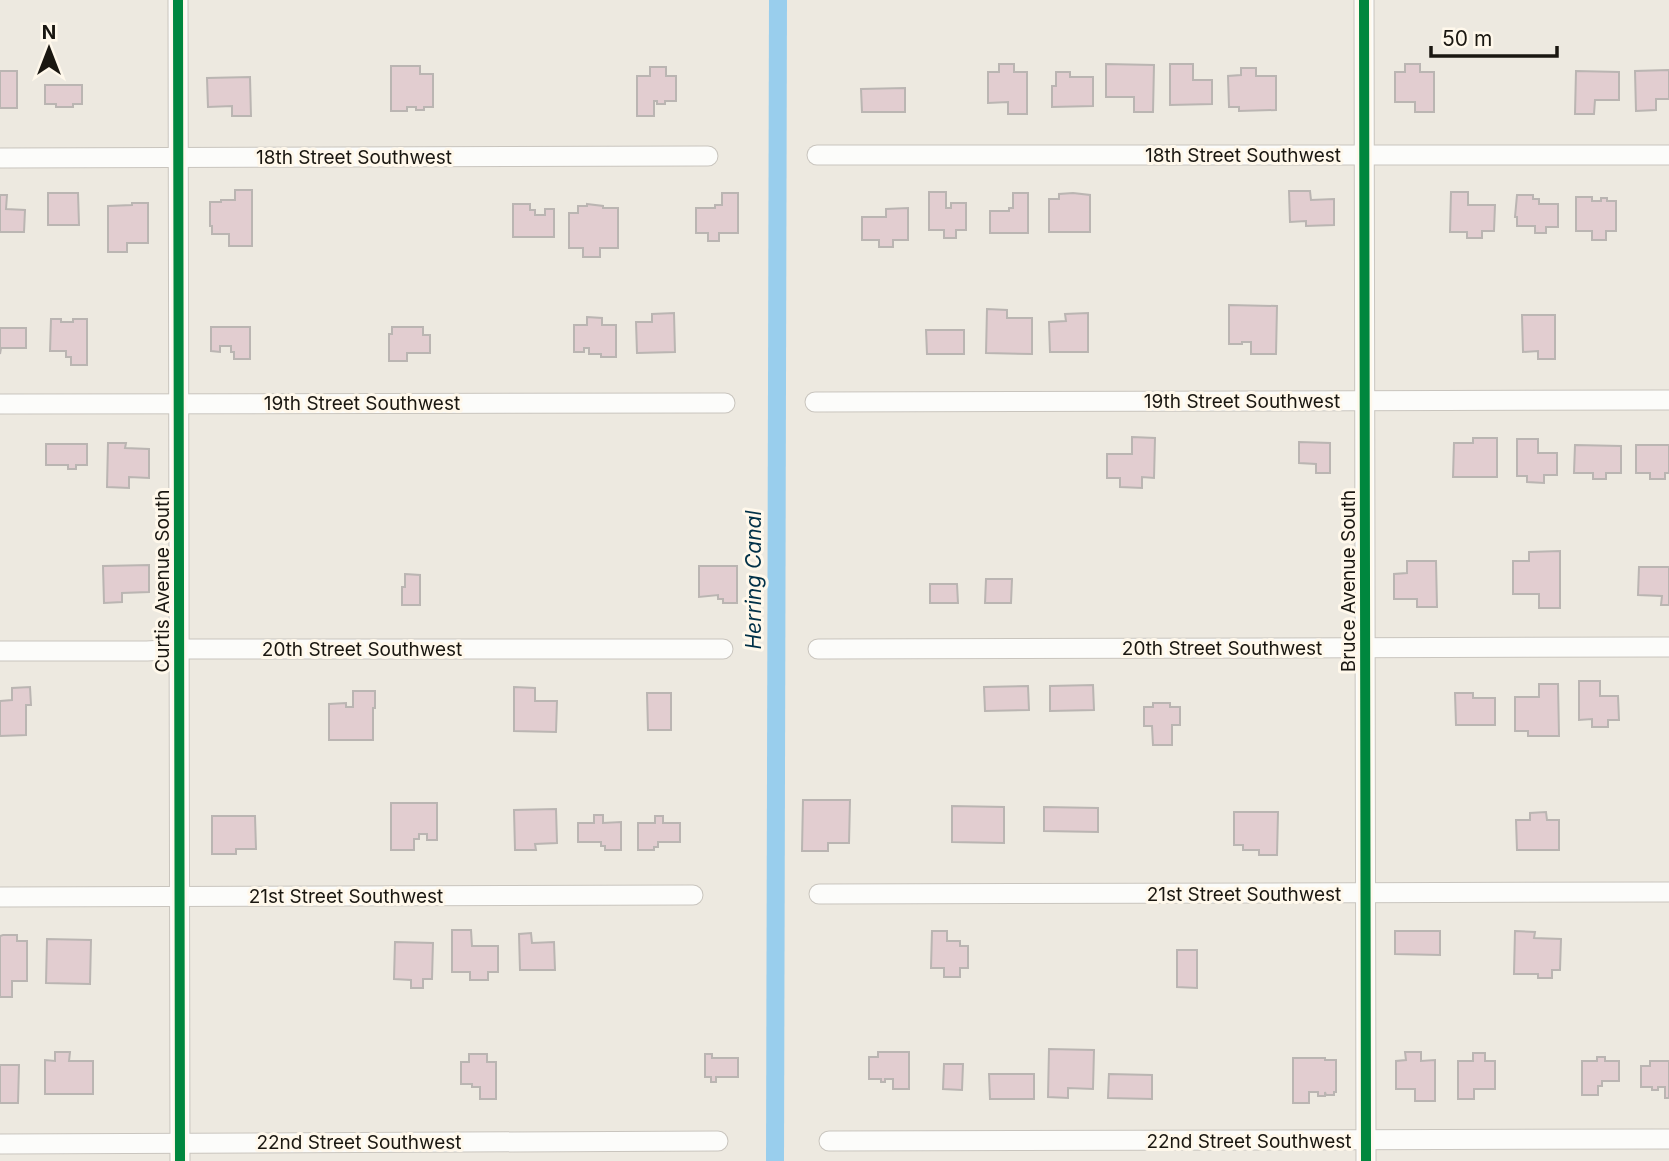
<svg xmlns="http://www.w3.org/2000/svg" width="1669" height="1161" font-family="Inter,sans-serif">
  <style>
    .lines { fill: none; stroke-linecap: round; stroke-linejoin: round }
    .canal { stroke: #99ceed; stroke-width: 18 }
    .building { fill: #e2cdd0; stroke: #bab5b2; stroke-width: 2 }
    .street-casing { stroke: #c9c5be; stroke-width: 21 }
    .street { stroke: #fcfcfa; stroke-width: 19 }
    .cycleway-casing { stroke: #fff8eb; stroke-width: 15 }
    .cycleway { stroke: #00873e; stroke-width: 10 }
    .labels { text-anchor: middle; dominant-baseline: central; stroke-width: 6; stroke-linejoin: round; paint-order: stroke }
    .street-label { font-size: 19px; fill: #1a1711; stroke: #fff8eb }
    .water-label { font-size: 21px; font-style: italic; fill: #013148; stroke: #fff8eb }
  </style>
  <rect width="100%" height="100%" fill="#ede9e0"/>
  <g class="lines">
    <path class="canal" d="M775,1161L778,0"/>
  </g>
  <g class="building">
    <path d="M999,64H1014V72H1027V114H1008V102L988,103V72H999Z"/>
    <path d="M1106,64L1154,65L1153,112H1134V97H1106Z"/>
    <path d="M1170,64H1193V80H1212V104L1170,105Z"/>
    <path d="M1405,64H1420V72H1434V112H1415V102H1395V72H1405Z"/>
    <path d="M391,66H420V74H433V107H424V110H416V107H407V111H391Z"/>
    <path d="M650,67H666V76H676V101H665V104H657V101H654V116H637V76H650Z"/>
    <path d="M1241,68H1256V76H1276V110L1239,111V107H1229L1228,76L1241,75Z"/>
    <path d="M1669,70V99H1656V110L1636,111L1635,71Z"/>
    <rect x="0" y="71" width="17" height="37"/>
    <path d="M1576,71L1619,72V100H1595L1594,114H1575Z"/>
    <path d="M1056,72H1070V77H1093V106L1052,107V86H1056Z"/>
    <path d="M250,77L251,116H232V106L208,107L207,78Z"/>
    <path d="M45,85H82V104H73V107H56V104H45Z"/>
    <path d="M905,88V112H862L861,89Z"/>
    <path d="M235,190H252V246H229V234H212V226H210V202H221V200H235Z"/>
    <path d="M1289,191H1310L1311,200L1334,199V225L1306,226V221L1290,222Z"/>
    <path d="M929,192H946V208H951V203H966V230H956V238H944V230H929Z"/>
    <path d="M1451,192H1468V205H1495L1494,231H1482V238H1467V232H1450Z"/>
    <path d="M48,193H78L79,225H48Z"/>
    <path d="M722,193H738V233H719V241H708V233H696V208H715V205H722Z"/>
    <path d="M1013,193H1028V233H990V211H1009V208H1013Z"/>
    <path d="M1073,193L1090,195V232H1049V199H1059V194Z"/>
    <path d="M0,195H7L6,209L25,210L24,232H0Z"/>
    <path d="M1517,195H1533V199H1539V204H1558V227H1546V233H1535V226H1517V217H1515Z"/>
    <path d="M1576,197H1592V201H1601V198H1607V201H1616V231H1606V240H1592V231H1576Z"/>
    <path d="M132,203H148V243H127V252H108V206L132,205Z"/>
    <path d="M513,204H530V210H535V215H545V209H554V237H513Z"/>
    <path d="M587,204L603,206V208H618V248H600V257H583V248H569V213H578V206H587Z"/>
    <path d="M908,208V240H893V247H879V240H862V217H886V209Z"/>
    <path d="M1229,305L1277,306L1276,354H1251V342H1242V344H1229Z"/>
    <path d="M987,309L1007,310V318H1032V354L986,353Z"/>
    <path d="M674,313L675,352L637,353L636,322H652V314Z"/>
    <path d="M1088,313V352H1050L1049,322L1066,321L1065,314Z"/>
    <path d="M1522,315H1555V359H1538V351L1523,352Z"/>
    <path d="M587,317L602,318V325H616V357H601V354H589V348H584V352H574V325H587Z"/>
    <path d="M51,319H61V322H73V319H87V365H71V357H66V351H50Z"/>
    <path d="M211,327H250V359H234V352H231V346H220V352L211,351Z"/>
    <path d="M392,327H423V335H430V353H407V361H389V334H392Z"/>
    <path d="M0,328H26V348H1L0,354Z"/>
    <path d="M926,330H964V354H927Z"/>
    <path d="M1132,437L1155,438L1154,478L1142,477V488L1120,487V478H1107V454H1132Z"/>
    <path d="M1473,438H1497V477H1453L1454,443H1473Z"/>
    <path d="M1517,439H1538V453H1557V475H1544V483L1527,482V476H1517Z"/>
    <path d="M1299,442L1330,443V473H1316V464L1299,463Z"/>
    <path d="M108,443H126L125,448L149,449V478L129,477V488L107,487Z"/>
    <path d="M46,444H87V465H76V469H68V465H46Z"/>
    <path d="M1575,445L1621,446V473H1606V479H1593V473H1574Z"/>
    <path d="M1636,445H1669V473H1665V479H1650V473H1636Z"/>
    <path d="M1560,551V608H1539V594H1513V561H1529V552Z"/>
    <path d="M1407,561H1436L1437,607H1417V599H1394V574L1407,573Z"/>
    <path d="M149,565V592L122,593V602L104,603L103,566Z"/>
    <path d="M699,566H737V603H723V599H718V595L699,597Z"/>
    <path d="M1639,567H1669V605H1661L1662,596L1638,595Z"/>
    <path d="M405,574L420,575V605H402V587H405Z"/>
    <path d="M986,579H1012L1011,603H985Z"/>
    <path d="M930,584H957L958,603H930Z"/>
    <path d="M1579,681H1600V696H1618L1619,720H1608V727H1592V719L1579,720Z"/>
    <path d="M1539,684H1558L1559,736H1528V731H1515V697H1539Z"/>
    <path d="M1093,685L1094,710L1050,711V686Z"/>
    <path d="M1028,686L1029,710L985,711L984,687Z"/>
    <path d="M30,687L31,705H26V735L0,736V701L12,700V688Z"/>
    <path d="M514,687L535,688V701H557L556,732L514,731Z"/>
    <path d="M353,691H375V708H373V740H329V704L346,703V707H353Z"/>
    <path d="M647,693H671V730H648Z"/>
    <path d="M1455,693H1473V698H1495V725H1456Z"/>
    <path d="M1153,703H1170V707H1180V725H1172V745H1153L1152,726H1144V707H1153Z"/>
    <path d="M803,800H850L849,843H828V851H802Z"/>
    <path d="M391,803H437V840H427V834H419V839H414V850H391Z"/>
    <path d="M952,806L1004,807V843L952,842Z"/>
    <path d="M1044,807L1098,808V832L1044,831Z"/>
    <path d="M556,809L557,843L535,844L536,850H515L514,810Z"/>
    <path d="M1234,812H1278L1277,855H1259V850H1243V845H1234Z"/>
    <path d="M1546,812L1547,820H1559V850H1517L1516,820H1530V813Z"/>
    <path d="M594,815H603V823L621,822V850H605V846H601V842H578V823H594Z"/>
    <path d="M212,816H255L256,849H236V854H212Z"/>
    <path d="M655,816H663V823H680V842H658V847H654V850H638V823H655Z"/>
    <path d="M452,930H471L472,946H498V972H488V980H470V972H452Z"/>
    <path d="M932,931H947V941H960V946H968V968H960V977H944V968H931Z"/>
    <path d="M1395,931H1440V955L1395,954Z"/>
    <path d="M1515,931L1535,932L1534,938L1561,939L1560,970H1552V978H1538V974H1514Z"/>
    <path d="M531,933L532,943L554,942L555,970H520L519,934Z"/>
    <path d="M3,935H17V941H27V981H12V997H0V936Z"/>
    <path d="M47,939L91,940L90,984L46,983Z"/>
    <path d="M395,942L433,943L432,979H423V988H411V980L394,979Z"/>
    <path d="M1177,950H1197V988L1177,987Z"/>
    <path d="M1049,1049L1094,1050L1093,1089L1068,1088V1098L1048,1097Z"/>
    <path d="M55,1052H70L69,1061H93V1094H45V1060L55,1061Z"/>
    <path d="M878,1052H909V1089H893V1079H885V1082H881V1079H869V1057H878Z"/>
    <path d="M1405,1052H1421V1061L1435,1060V1101H1415V1089H1396V1061L1406,1060Z"/>
    <path d="M1473,1053H1485V1061H1495V1089H1474V1099H1458V1061H1473Z"/>
    <path d="M469,1054H487V1062H496V1099H480V1087H472V1084H461V1062H469Z"/>
    <path d="M705,1054H712V1058H738V1077H716V1082H711V1077H705Z"/>
    <path d="M1597,1057H1605V1061H1619V1081H1602V1086H1598V1095H1582V1061H1597Z"/>
    <path d="M1293,1058H1325V1060H1336V1092H1334V1095H1326L1325,1092V1096H1318V1092H1309V1103H1293Z"/>
    <path d="M1650,1061H1669V1098H1665V1087H1658V1090H1652V1087H1641V1066H1650Z"/>
    <path d="M944,1064H963L962,1090L943,1089Z"/>
    <path d="M0,1065H19L18,1103H0Z"/>
    <path d="M989,1074H1034V1099H990Z"/>
    <path d="M1109,1074L1152,1075V1099L1108,1098Z"/>
  </g>
  <g class="lines">
    <defs>
      <g id="street">
        <path d="M178,0L180,1161"/>
        <path d="M1364,0L1366,1161"/>
        <path d="M817,155H1669"/>
        <path d="M0,158L708,156"/>
        <path d="M815,402L1669,400"/>
        <path d="M0,404L725,403"/>
        <path d="M818,649L1669,647"/>
        <path d="M0,651H147L180,649H723"/>
        <path d="M819,894L1669,892"/>
        <path d="M0,897L693,895"/>
        <path d="M829,1141L1669,1139"/>
        <path d="M0,1144L718,1141"/>
      </g>
    </defs>
    <use href="#street" class="street-casing"/>
    <use href="#street" class="street"/>
    <defs>
      <g id="cycleway">
        <path d="M178,0L180,1161"/>
        <path d="M1364,0L1366,1161"/>
      </g>
    </defs>
    <use href="#cycleway" class="cycleway-casing"/>
    <use href="#cycleway" class="cycleway"/>
  </g>
  <g class="labels">
    <g class="street-label">
      <text x="1243" y="155">18th Street Southwest</text>
      <text x="354" y="157">18th Street Southwest</text>
      <text x="1242" y="401">19th Street Southwest</text>
      <text x="362" y="403">19th Street Southwest</text>
      <text transform="translate(162 581) rotate(-90)">Curtis Avenue South</text>
      <text transform="translate(1348 581) rotate(-90)">Bruce Avenue South</text>
      <text x="1222" y="648">20th Street Southwest</text>
      <text x="362" y="649">20th Street Southwest</text>
      <text x="1244" y="894">21st Street Southwest</text>
      <text x="346" y="896">21st Street Southwest</text>
      <text x="1249" y="1141">22nd Street Southwest</text>
      <text x="359" y="1142">22nd Street Southwest</text>
    </g>
    <g class="water-label">
      <text transform="translate(753 580) rotate(-90)">Herring Canal</text>
    </g>
  </g>
  <g transform="translate(49 49)" stroke="#fff8eb" stroke-width="5" paint-order="stroke">
  <path d="M0-5L12 26L0 18L-12 26Z" fill="#1a1711"/>
  <text y="-10" font-size="19" font-weight="bold" text-anchor="middle" fill="#1a1711">N</text>
  </g>
  <path d="M1431 46v10h126v-10" fill="none" stroke="#1a1711" stroke-width="3.5"/>
  <text x="1442" y="46" font-size="21" fill="#1a1711" stroke="#fff8eb" stroke-width="5" paint-order="stroke">50 m</text>
</svg>
